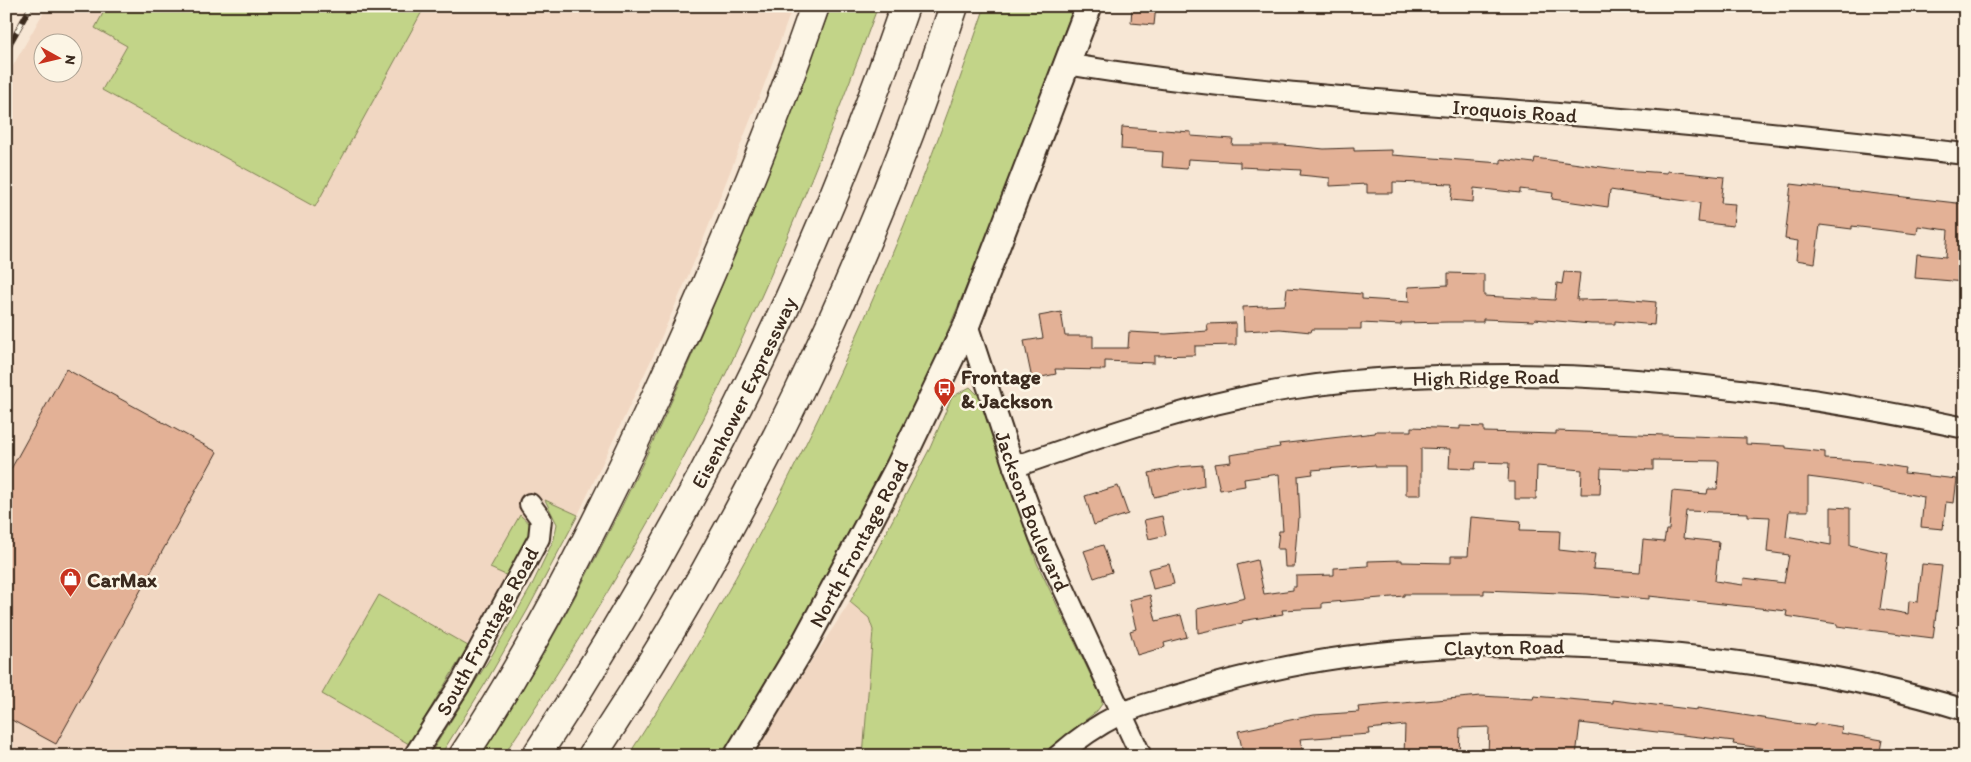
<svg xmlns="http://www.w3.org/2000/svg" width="1971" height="762" font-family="Itim,sans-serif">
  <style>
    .built { fill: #f1d7c2; fill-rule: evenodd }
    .green { fill: #c2d488; stroke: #7e7f53 }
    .building { fill: #e3b196; stroke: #3b2a1e; fill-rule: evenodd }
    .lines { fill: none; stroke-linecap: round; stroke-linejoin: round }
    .minor-casing { stroke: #3b2a1e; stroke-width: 24 }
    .major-casing { stroke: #3b2a1e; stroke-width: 29 }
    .highway-casing { stroke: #3b2a1e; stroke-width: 31 }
    .minor { stroke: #fcf5e5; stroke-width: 20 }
    .major { stroke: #fcf5e5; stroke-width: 25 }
    .highway { stroke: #fcf5e5; stroke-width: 28 }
    .rail-casing { stroke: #3b2a1e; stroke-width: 5.5 }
    .rail { stroke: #fcf5e5; stroke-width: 4; stroke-dasharray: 11; stroke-linecap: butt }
    .labels { text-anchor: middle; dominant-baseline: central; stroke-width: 5; stroke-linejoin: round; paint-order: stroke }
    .street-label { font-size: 21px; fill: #3b2a1e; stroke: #fcf5e5 }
    .poi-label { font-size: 21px; font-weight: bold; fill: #3b2a1e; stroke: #fcf5e5; text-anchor: start }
  </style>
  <rect width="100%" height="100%" fill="#f7e7d5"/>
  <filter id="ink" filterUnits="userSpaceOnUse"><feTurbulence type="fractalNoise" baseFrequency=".02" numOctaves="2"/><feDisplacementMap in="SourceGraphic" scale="10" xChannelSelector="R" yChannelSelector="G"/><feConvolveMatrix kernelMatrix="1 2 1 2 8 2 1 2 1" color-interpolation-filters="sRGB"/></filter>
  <g filter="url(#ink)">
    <g class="built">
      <path d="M47,6H793L763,88L698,253L653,356L578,515L545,501L508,576L401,756H6V78ZM42,42H72V72H42Z"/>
      <path d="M850,602L869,618L873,630L863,756H749Z"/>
    </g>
    <g class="green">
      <path d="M107,6H425L315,207L102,90L127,46L95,28Z"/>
      <path d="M831,6H878C833,128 785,248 730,365C665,501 587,631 503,756H481C631,524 735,264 831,6Z"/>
      <path d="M985,6H1074C1021,147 970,288 906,424C851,538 788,647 722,756H628C780,523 897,270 985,6Z"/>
      <path d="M970,387L979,396L1037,563L1101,697L1102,704L1097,711L1039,756H863L873,630L869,618L850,602L930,448L952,397Z"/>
      <path d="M545,500L578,515L527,611L485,684L440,756H429L492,655L531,587L554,539L557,524Z"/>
      <path d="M520,515L530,524V534L508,576L490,568Z"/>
      <path d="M379,595L468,646L409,744L322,694Z"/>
    </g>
    <g class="building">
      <path d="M1132,6H1156L1154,25L1131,23Z"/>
      <path d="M1122,127L1191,132V136L1233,139L1232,145H1283L1324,149L1354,148V151L1392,150V155L1501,163V159L1534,163L1535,158L1624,170L1667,173V171L1724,177L1721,203L1735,204L1733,226L1698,222L1700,203L1610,190L1608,207L1552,199L1553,193L1520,189V193L1474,188L1473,202L1451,200L1453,184L1393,182V193H1367V184L1330,186V178L1300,175L1301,170L1240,167V162L1188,159L1187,169L1162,167L1163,152L1121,149Z"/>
      <path d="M1791,184L1965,204V282L1915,278L1917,254L1946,257L1948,230L1918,226L1917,234L1852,226V229L1820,225L1815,263L1796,260L1798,241L1785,239Z"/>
      <path d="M1564,272L1580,273L1577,300L1622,299L1656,302L1654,325L1615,321V324H1591L1535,319L1534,321L1483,319V322H1448L1401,323V325L1361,323V329H1312L1311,332L1280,329L1244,331L1243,307L1285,305L1287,288L1362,294V299L1409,302L1408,287L1448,285V273L1484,274V296L1555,300L1557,283L1562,284Z"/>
      <path d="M1061,312L1065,336H1093V348H1128L1129,332L1166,334L1208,331L1207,324L1236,323V345L1195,346V355L1154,356V363L1105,361V370L1055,369L1056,374L1032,379L1024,341L1043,338L1039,316Z"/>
      <path d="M66,369L217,452L56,744L6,717V478Z"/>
      <path d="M1460,426L1484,427V432L1556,434V431L1746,438V444L1786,446V448L1825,452V459L1864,461L1905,468L1904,473L1957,479L1954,503L1946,502L1943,529L1921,527L1924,497L1839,481L1808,477V511H1789L1786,537L1831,545V507L1850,508V545L1888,553L1880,609L1908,614L1909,601L1918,602L1922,564L1942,566L1933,638L1837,626V624L1786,616L1787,611L1649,596V599L1587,594L1484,590V594H1404V596L1322,603V608L1282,610L1283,614L1242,621L1243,623L1198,633L1197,609L1245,598L1237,565L1257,560L1264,594L1293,590V587H1296V576L1334,575V568L1368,566V561L1402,560V562L1451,563V556H1468L1471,517L1521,521L1520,530L1560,531L1559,550L1595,554L1593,569L1640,572L1643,540L1664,542L1666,530H1669L1672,491L1707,494L1708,489H1717L1719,461L1653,460V470L1601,468L1600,494H1581L1582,470L1537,466L1536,499H1515V482H1508L1509,463L1476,462L1475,469L1449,468L1450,449L1421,448V495H1406V467H1375V465L1312,470L1313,474L1298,476L1300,518H1298L1294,567H1285L1284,549H1277L1279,531H1283L1279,474L1244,479L1245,486L1220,490L1214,464L1231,462L1230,455L1280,447L1279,444L1375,433L1376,431H1411V427L1460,429ZM1686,511L1748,513V516L1770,517L1767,552L1789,555L1784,583L1744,578L1743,585L1715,581L1719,542L1683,538Z"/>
      <path d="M1203,465L1204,486L1154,497L1149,473L1178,467Z"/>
      <path d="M1118,486L1128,514L1094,525L1085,496Z"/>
      <path d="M1162,516L1166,535L1149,539L1144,520Z"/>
      <path d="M1103,545L1112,572L1094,578L1084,551Z"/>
      <path d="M1169,564L1174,584L1153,589L1148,569Z"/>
      <path d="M1150,595L1156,621L1181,615L1187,637L1164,643L1165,647L1137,655L1130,631L1136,629L1129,600Z"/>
      <path d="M1481,696L1533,699L1534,696L1613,703V700L1697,710V708L1814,726L1815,723L1842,727L1841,733L1882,740L1879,756H1767L1768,749L1733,744L1734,741L1580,723L1576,756H1488L1489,727L1460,728L1459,756H1404L1405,725L1369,729L1370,734L1300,739L1303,753L1290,756H1281V752L1266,756H1244L1238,731L1314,715L1359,712L1358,707Z"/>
    </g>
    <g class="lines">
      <defs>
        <g id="minor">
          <path d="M1066,64C1234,92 1403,102 1572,115C1703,125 1834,139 1965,154"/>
          <path id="s1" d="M967,324L1014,467L1040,537L1141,756"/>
          <path d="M1014,467C1105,435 1194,404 1289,389C1363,377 1438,375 1512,375C1668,376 1813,396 1965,428"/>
          <path d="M414,756L462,681L539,538L541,519L530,504"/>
          <path d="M1058,756C1076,740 1098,725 1120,714C1143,703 1171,698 1196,690C1353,641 1518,639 1680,655C1776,665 1872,681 1965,710"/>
        </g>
        <g id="major">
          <path id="s2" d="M737,756L805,642L853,553L899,466L967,324L1089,6"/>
        </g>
        <g id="highway">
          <path d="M463,756C539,641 600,517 658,392C716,266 770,137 815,6"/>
          <path id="s3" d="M536,756C690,522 815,271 905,6"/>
          <path d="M592,756C744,527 869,268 954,6"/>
        </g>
      </defs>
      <use href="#minor" class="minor-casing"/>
      <use href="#major" class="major-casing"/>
      <use href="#highway" class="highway-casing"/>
      <use href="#minor" class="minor"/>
      <use href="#major" class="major"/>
      <use href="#highway" class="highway"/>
      <defs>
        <path id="rail" d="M6,51L31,6"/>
      </defs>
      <use href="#rail" class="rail-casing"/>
      <use href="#rail" class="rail"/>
    </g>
  </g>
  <defs>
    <symbol id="bus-pin" viewBox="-11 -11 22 30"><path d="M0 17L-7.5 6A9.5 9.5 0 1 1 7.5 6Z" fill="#c8321e" stroke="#fcf5e5"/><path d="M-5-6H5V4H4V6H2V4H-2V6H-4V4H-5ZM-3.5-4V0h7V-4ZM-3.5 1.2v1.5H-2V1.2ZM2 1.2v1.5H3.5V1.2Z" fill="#fff"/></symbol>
    <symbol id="shop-pin" viewBox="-11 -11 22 30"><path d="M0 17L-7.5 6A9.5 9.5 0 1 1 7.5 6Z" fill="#c8321e" stroke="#fcf5e5"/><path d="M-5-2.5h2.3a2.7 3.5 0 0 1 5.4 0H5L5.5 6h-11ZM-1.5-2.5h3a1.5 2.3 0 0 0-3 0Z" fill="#fff"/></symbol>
  </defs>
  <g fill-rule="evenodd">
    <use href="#bus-pin" x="932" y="376" width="25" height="34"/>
    <use href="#shop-pin" x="58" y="566" width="25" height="34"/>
  </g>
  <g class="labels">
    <g class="street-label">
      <text transform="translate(1515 111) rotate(4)">Iroquois Road</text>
      <text transform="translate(1486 377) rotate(-1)">High Ridge Road</text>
      <text stroke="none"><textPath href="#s3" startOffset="419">Eisenhower Expressway</textPath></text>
      <text stroke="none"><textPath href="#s1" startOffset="198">Jackson Boulevard</textPath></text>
      <text stroke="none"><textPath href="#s2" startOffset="245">North Frontage Road</textPath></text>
      <text transform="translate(487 631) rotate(-61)">South Frontage Road</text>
      <text transform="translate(1504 647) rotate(-1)">Clayton Road</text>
    </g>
    <g class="poi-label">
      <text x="961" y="376">Frontage<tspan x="961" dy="24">&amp; Jackson</tspan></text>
      <text x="87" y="579">CarMax</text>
    </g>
  </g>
  <rect width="1971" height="762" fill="none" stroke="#fcf5e5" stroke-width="25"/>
  <rect x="12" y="12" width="1946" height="737" fill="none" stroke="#3b2a1e" stroke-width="2" filter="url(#ink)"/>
  <g transform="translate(58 58) rotate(98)"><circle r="24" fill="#fcf5e5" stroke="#afa495"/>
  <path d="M0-4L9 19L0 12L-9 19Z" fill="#c8321e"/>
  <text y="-8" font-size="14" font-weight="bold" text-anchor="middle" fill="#3b2a1e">N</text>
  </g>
</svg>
